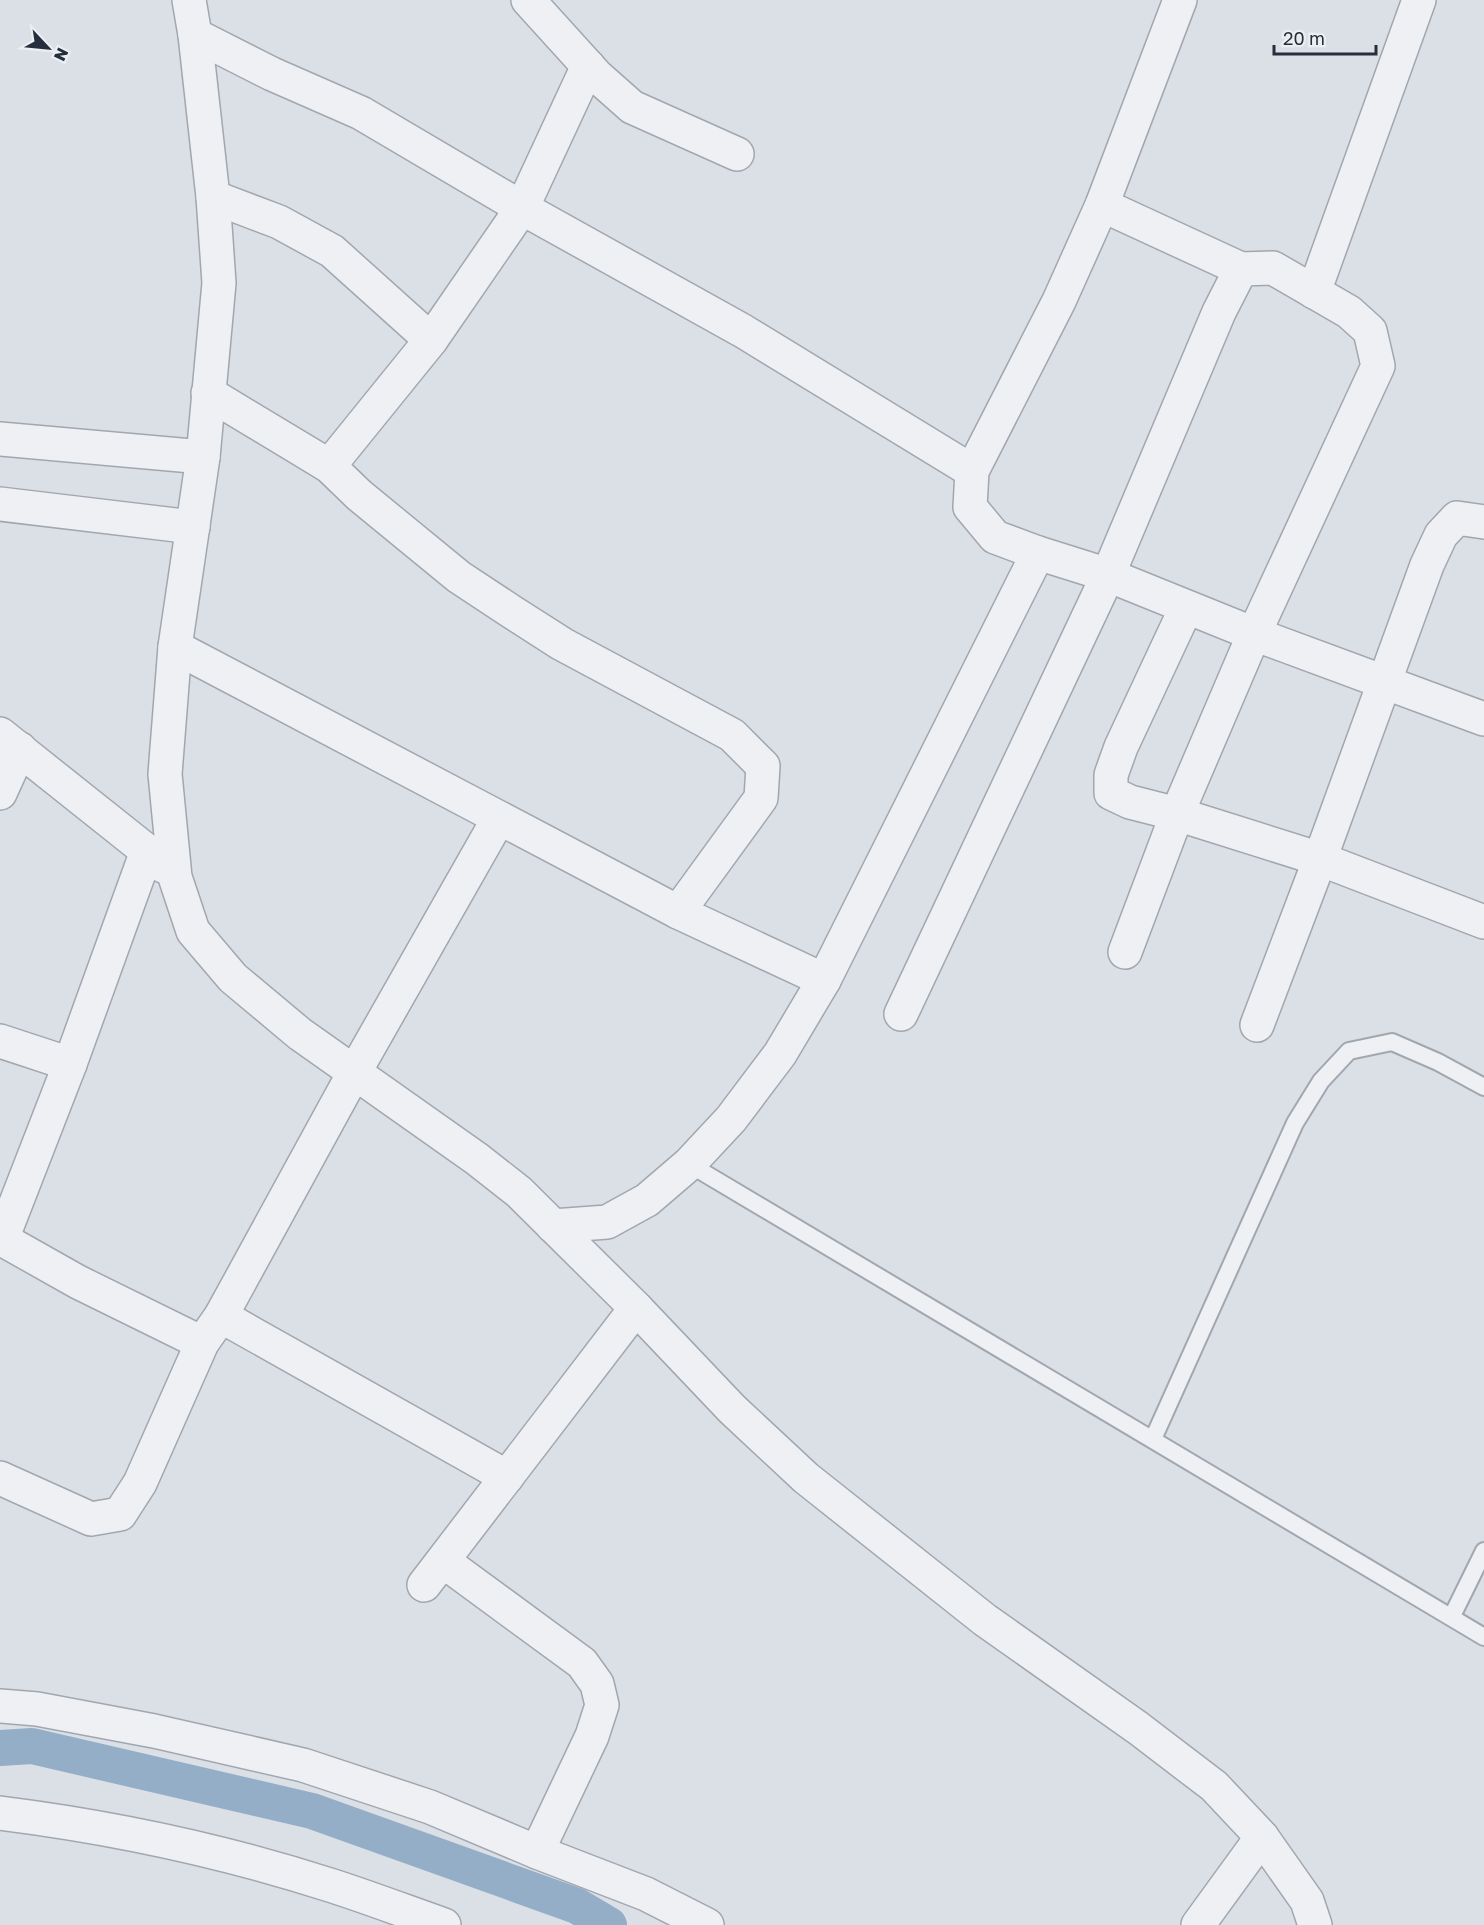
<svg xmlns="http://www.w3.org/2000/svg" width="1484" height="1925" font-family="'Golos Text',sans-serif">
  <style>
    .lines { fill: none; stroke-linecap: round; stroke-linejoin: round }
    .canal { stroke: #95aec8; stroke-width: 36 }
    .lane-casing { stroke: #a1a7b0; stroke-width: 20 }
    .street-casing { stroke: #a1a7b0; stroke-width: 36 }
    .lane { stroke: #eef0f4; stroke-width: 16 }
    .street { stroke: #eef0f4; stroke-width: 33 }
  </style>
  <rect width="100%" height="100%" fill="#dbe0e6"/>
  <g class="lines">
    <path class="canal" d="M0,1748L32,1746L312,1811L577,1906L609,1925"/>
    <defs>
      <g id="lane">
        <path d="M689,1164L1484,1637"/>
        <path d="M1153,1439L1295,1123L1321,1081L1349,1051L1392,1042L1438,1062L1484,1087"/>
        <path d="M1452,1616L1484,1551"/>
      </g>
      <g id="street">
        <path d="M189,0L195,35L213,197L219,283L203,457L175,647L165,774L175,877L193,931L233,978L300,1034L477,1159L519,1192L636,1308L732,1409L806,1478L985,1620L1138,1728L1214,1786L1262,1837L1307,1901L1315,1925"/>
        <path d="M528,0L597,76L632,107L737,154"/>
        <path d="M1180,0L1102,205L1059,301L972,471L970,507L995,537L1038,553L1108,575L1254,634L1484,719"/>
        <path d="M195,35L272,74L361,113L522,208L743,331L972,471"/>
        <path d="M213,197L279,222L332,251L431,340"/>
        <path d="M1102,205L1241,269"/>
        <path d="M1314,292L1419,0"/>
        <path d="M208,393L329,466L359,495L459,577L512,612L562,644L732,735L763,766L761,798L678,912"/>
        <path d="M0,439L203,457"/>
        <path d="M329,466L431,340L522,208L588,66"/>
        <path d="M0,504L193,527"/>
        <path d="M1186,608L1121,747L1111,775V793L1130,802L1177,814L1320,859L1484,922"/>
        <path d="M175,647L678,912L824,980"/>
        <path d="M0,734L147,851L163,866"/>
        <path d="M0,793L20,749"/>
        <path d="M901,1014L1108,575L1219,312L1241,269L1273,268L1349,312L1370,331L1378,366L1254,634L1177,814L1125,952"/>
        <path d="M1257,1025L1320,859L1427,565L1441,535L1457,518L1484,522"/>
        <path d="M0,1041L70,1064"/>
        <path d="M553,1226L607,1222L647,1200L689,1164L731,1119L780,1054L824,980L1038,553"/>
        <path d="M0,1238L78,1282L202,1343"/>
        <path d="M2,1239L70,1064L147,851"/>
        <path d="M221,1316L507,1477"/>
        <path d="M0,1478L91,1519L120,1514L140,1483L202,1343L221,1316L354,1073L499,818"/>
        <path d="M443,1561L582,1663L597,1684L602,1705L592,1736L537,1852"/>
        <path d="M424,1585L636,1308"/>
        <path d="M0,1706L37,1709L154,1731L303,1765L430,1807L537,1852L646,1894L707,1925"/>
        <path d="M0,1813C112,1827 225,1851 333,1886C370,1898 407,1912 444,1925"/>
        <path d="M1198,1925L1262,1837"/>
      </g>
    </defs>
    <use href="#lane" class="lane-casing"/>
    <use href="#street" class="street-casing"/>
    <use href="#lane" class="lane"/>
    <use href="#street" class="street"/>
  </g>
  <g transform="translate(48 48) rotate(116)" stroke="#eaeff4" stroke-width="4.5" paint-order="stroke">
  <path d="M0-4.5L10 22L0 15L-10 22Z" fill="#252e3c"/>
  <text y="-9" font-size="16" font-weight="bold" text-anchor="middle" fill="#252e3c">N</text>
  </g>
  <path d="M1274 45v9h102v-9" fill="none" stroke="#252e3c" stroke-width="3"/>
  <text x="1283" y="45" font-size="18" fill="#252e3c" stroke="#eaeff4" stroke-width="4.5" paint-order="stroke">20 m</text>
</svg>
